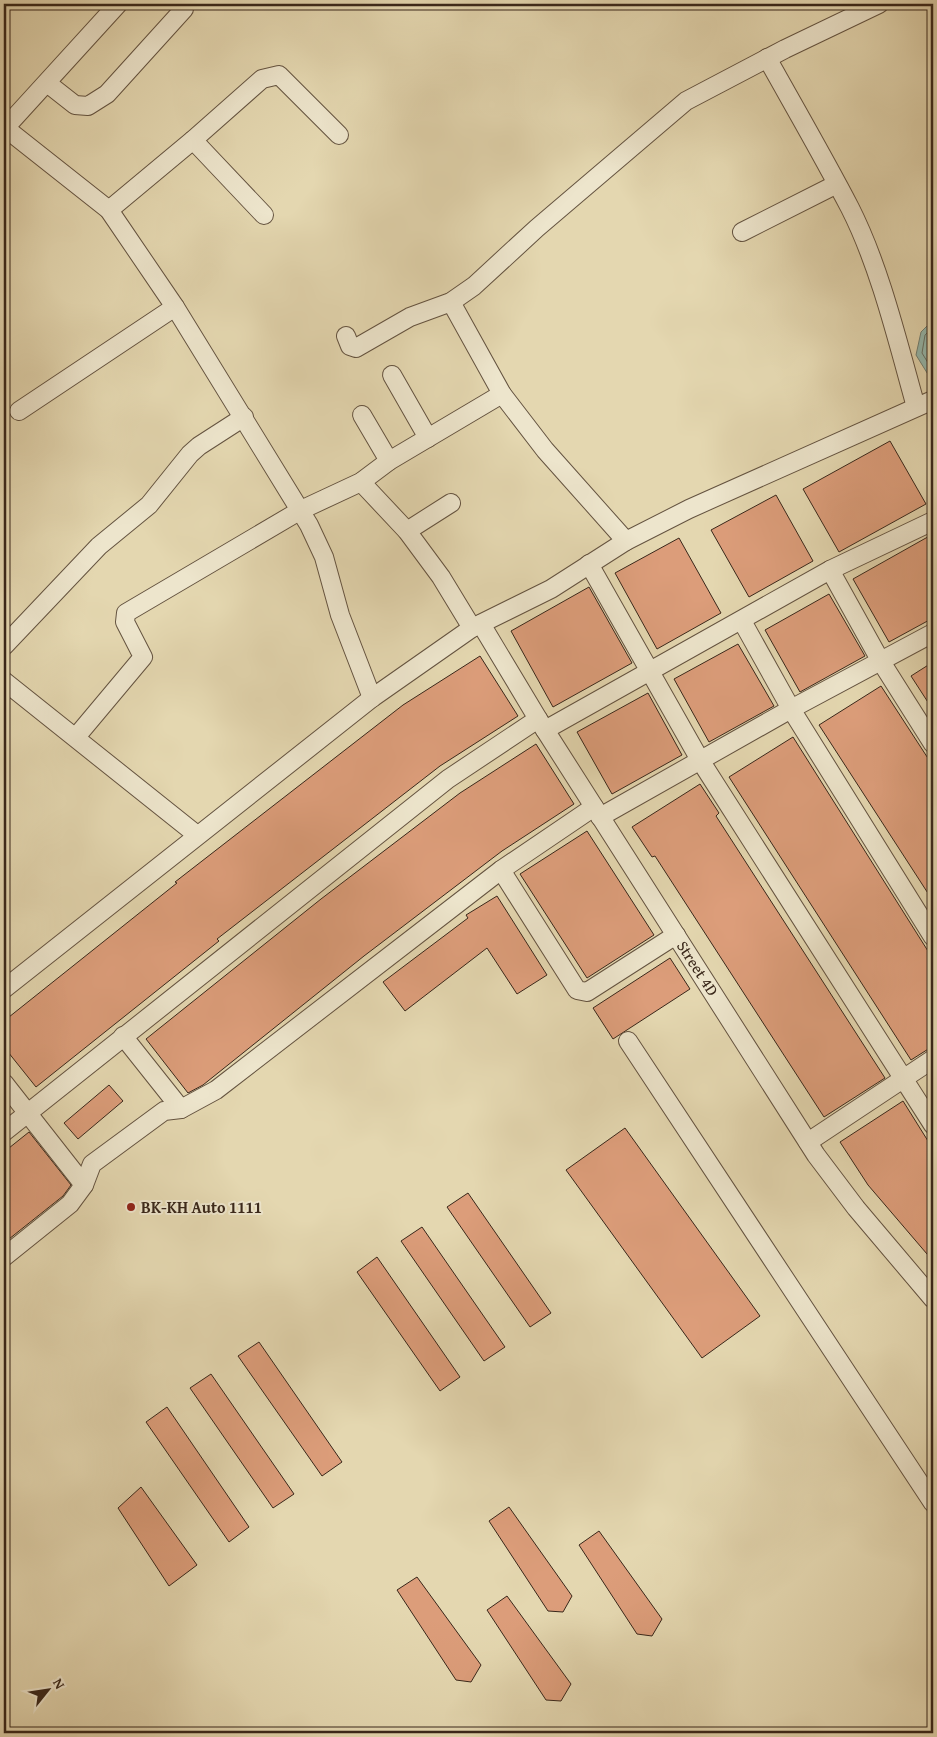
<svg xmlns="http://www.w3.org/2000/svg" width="937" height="1737" font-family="'Gentium Book Plus',serif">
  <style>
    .water { fill: #95b9ae; stroke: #707f73 }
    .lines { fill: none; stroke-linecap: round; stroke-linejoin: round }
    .shore { stroke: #677064; stroke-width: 1 }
    .building { fill: #dc9d7a; stroke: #39271a }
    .minor-casing { stroke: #645340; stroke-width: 20 }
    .minor { stroke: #ede5cc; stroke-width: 18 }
    .poi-dot { fill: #8f2418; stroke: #ede5cc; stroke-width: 2 }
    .labels { text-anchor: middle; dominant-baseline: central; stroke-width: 4; stroke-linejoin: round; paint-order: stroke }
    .street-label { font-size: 16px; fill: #39271a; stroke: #ede5cc }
    .poi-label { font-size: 16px; font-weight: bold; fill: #39271a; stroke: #ede5cc; text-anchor: start }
  </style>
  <rect width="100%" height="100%" fill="#e4d7b0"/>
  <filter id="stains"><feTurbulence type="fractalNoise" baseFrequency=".004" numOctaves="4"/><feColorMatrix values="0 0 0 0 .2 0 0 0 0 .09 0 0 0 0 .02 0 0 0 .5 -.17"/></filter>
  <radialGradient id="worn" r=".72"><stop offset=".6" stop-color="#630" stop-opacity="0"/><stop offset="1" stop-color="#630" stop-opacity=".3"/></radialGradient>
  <path class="water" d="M933,320V376H929L916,355L921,332Z"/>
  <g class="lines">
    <path class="shore" d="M933,327L925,335L922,353L933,371"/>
  </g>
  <g class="building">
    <path d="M890,441L926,504L839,552L803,489Z"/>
    <path d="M776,495L813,561L749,597L711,530Z"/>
    <path d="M933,534V618L889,642L853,579Z"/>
    <path d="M679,538L721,613L657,649L615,573Z"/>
    <path d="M589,587L632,663L553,707L511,631Z"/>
    <path d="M829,594L865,656L800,692L765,630Z"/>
    <path d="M738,644L774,706L709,742L674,679Z"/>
    <path d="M480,656L518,716L440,766L217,939L219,941L36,1087L4,1047V1021L177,883L175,882L403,705Z"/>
    <path d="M933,662V710L911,676Z"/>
    <path d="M881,686L933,766V901L819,725Z"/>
    <path d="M648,693L682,755L612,794L577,732Z"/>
    <path d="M793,737L933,959V1046L911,1060L729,777Z"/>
    <path d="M536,744L574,804L502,851L364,956L203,1085L188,1093L146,1039L321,899L460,793Z"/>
    <path d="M700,784L719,813L716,816L885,1078L824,1117L655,856L652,857L632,827Z"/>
    <path d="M587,831L654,935L587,978L520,874Z"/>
    <path d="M497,896L547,975L517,994L487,948L405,1011L383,982L468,918L466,915Z"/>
    <path d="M670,958L690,989L613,1039L593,1008Z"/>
    <path d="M109,1085L123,1101L78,1139L64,1123Z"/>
    <path d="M903,1101L933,1149V1261L868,1185L840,1142Z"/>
    <path d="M625,1128L760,1316L702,1358L566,1170Z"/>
    <path d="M29,1132L71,1185L63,1196L4,1243V1152Z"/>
    <path d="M468,1193L551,1313L530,1327L447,1207Z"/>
    <path d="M422,1227L505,1347L484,1361L401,1241Z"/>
    <path d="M377,1257L460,1377L440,1391L357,1272Z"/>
    <path d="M259,1342L342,1462L322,1476L238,1356Z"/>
    <path d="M211,1374L294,1494L273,1508L190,1388Z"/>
    <path d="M167,1407L249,1527L229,1542L146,1422Z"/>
    <path d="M141,1487L197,1565L169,1586L118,1508Z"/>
    <path d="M509,1507L572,1596L563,1612L548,1611L489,1521Z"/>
    <path d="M599,1531L662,1619L652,1636L637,1634L579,1545Z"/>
    <path d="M417,1577L481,1665L471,1682L456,1680L397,1590Z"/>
    <path d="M507,1596L571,1684L561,1701L546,1700L487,1610Z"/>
  </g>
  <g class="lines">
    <defs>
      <g id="minor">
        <path d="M767,58C795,108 824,158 850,208C880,267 898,343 916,407"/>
        <path d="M47,83L75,105L88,106L107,94L184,9"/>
        <path d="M4,127L109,210L175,307L309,525L324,557L340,615L372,698"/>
        <path d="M5,128L118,4"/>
        <path d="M193,140L264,215"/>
        <path d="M109,210L193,140L262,79L279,75L339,135"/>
        <path d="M742,232L835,185"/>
        <path d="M451,302L502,394L545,450L626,541"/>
        <path d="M346,336L350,346L356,348L410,317L451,302L474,286L537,228L686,101L785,49L879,4"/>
        <path d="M392,375L428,438"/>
        <path d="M19,411L175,307"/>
        <path d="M362,415L389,461"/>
        <path d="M361,482L407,531L441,577L472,628"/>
        <path d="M407,531L451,503"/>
        <path d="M589,564L700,760L933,1125"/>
        <path d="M830,570L880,660L933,744"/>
        <path d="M742,621L791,709L933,937"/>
        <path d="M481,624L538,719L816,1155L856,1208L933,1299"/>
        <path d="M4,646L99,546L149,505L190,454L199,446L244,417"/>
        <path d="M4,681L197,835"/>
        <path d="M545,730L830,570L933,521"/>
        <path d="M76,737L143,657L125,622L126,613L301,510L361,482L389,461L502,394"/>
        <path d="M600,817L791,709L933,633"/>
        <path d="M501,870L577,990L587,992L676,935"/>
        <path d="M4,989L372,698L472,628L551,589L626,541L689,509L933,400"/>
        <path d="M123,1036L181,1109"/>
        <path d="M628,1041L933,1503"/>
        <path d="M4,1083L84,1185"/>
        <path d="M4,1132L448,779L538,719"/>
        <path d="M808,1142L933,1059"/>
        <path d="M4,1257L70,1204L84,1185L92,1164L164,1111L181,1109L216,1090L501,870L594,807"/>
      </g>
    </defs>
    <use href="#minor" class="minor-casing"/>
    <use href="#minor" class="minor"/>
  </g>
  <circle class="poi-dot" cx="131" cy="1207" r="5"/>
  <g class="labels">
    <g class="street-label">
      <text transform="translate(698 968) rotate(57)">Street 4D</text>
    </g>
    <g class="poi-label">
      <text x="141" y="1207">BK-KH Auto 1111</text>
    </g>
  </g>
  <rect width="937" height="1737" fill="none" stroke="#e4d7b0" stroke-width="20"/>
  <rect x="5" y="5" width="927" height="1727" fill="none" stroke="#39271a" stroke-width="2.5"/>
  <rect x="10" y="10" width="917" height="1717" fill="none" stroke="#39271a"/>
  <g transform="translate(48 1690) rotate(60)" stroke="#ede5cc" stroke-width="4" paint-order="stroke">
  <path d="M0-4L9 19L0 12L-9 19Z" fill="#39271a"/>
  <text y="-8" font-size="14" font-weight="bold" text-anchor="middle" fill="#39271a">N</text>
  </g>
  <rect width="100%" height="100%" filter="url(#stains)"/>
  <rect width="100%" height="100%" fill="url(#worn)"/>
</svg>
